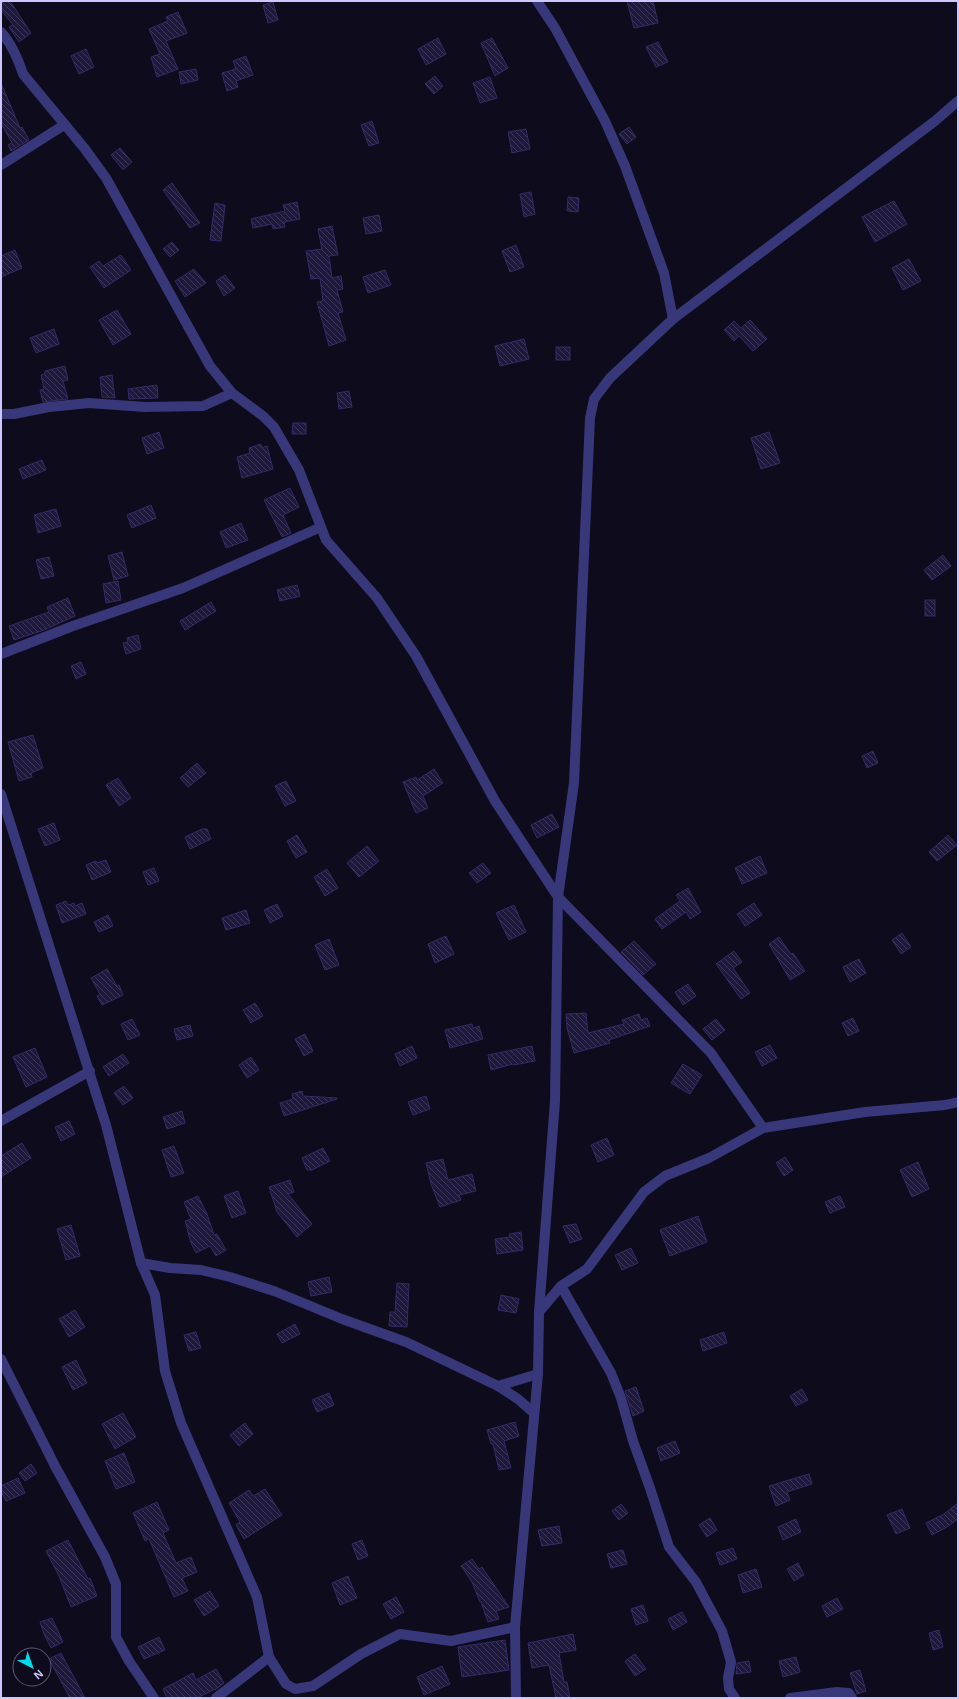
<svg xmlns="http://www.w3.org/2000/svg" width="959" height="1699" font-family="Helvetica,sans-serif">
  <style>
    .building { fill: url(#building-back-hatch); stroke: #352a68 }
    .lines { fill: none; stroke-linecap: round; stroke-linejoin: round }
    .street { stroke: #38377a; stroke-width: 10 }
  </style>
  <defs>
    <pattern id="building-back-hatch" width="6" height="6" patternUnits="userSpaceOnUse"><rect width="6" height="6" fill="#1e183c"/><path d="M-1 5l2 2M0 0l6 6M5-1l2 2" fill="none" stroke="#3e3859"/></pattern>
  </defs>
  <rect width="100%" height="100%" fill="#0e0b1c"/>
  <g class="building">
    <path d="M1,1H10L31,33L19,42L9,27L13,25L1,10Z"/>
    <path d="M627,1H653L658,23L634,28Z"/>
    <path d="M273,2L278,20L268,23L263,5Z"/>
    <path d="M178,12L187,33L166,41L178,69L157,77L151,57L160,54L149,29L168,21L166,17Z"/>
    <path d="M438,38L446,54L426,65L418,49Z"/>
    <path d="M492,38L508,68L495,76L481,43Z"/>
    <path d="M658,42L668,62L656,67L646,47Z"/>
    <path d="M86,49L94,67L79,74L71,56Z"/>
    <path d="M246,56L253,75L236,81L238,87L227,91L222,73L236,69L233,61Z"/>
    <path d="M196,69L198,80L181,84L179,72Z"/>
    <path d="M435,76L443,86L434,94L425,84Z"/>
    <path d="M490,77L497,98L480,103L473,83Z"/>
    <path d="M1,83L20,128L22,127L29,140L11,151L8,145L12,143L1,123Z"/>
    <path d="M372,121L379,143L369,146L361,125Z"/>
    <path d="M629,127L636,137L627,144L619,134Z"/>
    <path d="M526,129L530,149L512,153L508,132Z"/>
    <path d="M120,148L132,162L123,170L111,155Z"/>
    <path d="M172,183L200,223L190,228L163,190Z"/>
    <path d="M531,192L535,214L524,217L520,194Z"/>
    <path d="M568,197L579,198L578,212L567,211Z"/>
    <path d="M894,201L907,224L875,242L862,217Z"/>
    <path d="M297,202L300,219L284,222L285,227L273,229L272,224L253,228L251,219L285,211L283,205Z"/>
    <path d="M215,203L225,205L221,241L210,240Z"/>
    <path d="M379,215L382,231L366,234L363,218Z"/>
    <path d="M332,226L338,255L329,256L332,278L341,276L343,289L337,290L343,312L338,313L346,340L329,346L317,302L323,301L320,278L311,279L306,251L322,249L318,229Z"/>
    <path d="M172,242L179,250L170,257L163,249Z"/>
    <path d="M516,245L524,267L510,272L502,251Z"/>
    <path d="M15,250L22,268L1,277V256Z"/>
    <path d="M121,255L131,270L104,288L90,267L99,261L103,266Z"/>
    <path d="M909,259L921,281L903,290L892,268Z"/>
    <path d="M194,269L206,283L185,297L175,281Z"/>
    <path d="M385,270L391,285L368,293L363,277Z"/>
    <path d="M225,275L235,288L224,296L216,281Z"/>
    <path d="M117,310L131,334L113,345L99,320Z"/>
    <path d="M750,320L767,339L753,351L739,336L734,341L724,330L734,321L741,328Z"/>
    <path d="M54,329L59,344L36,353L30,338Z"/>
    <path d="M524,339L529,359L500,366L495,346Z"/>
    <rect x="556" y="347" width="14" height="13"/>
    <path d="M65,366L68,380L63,381L68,399L43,402L40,390L44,389L41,375L45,374V371Z"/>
    <path d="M112,375L115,398L102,397L100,377Z"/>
    <path d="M157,385L158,398L129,399L128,389Z"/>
    <path d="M349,391L352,407L339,409L337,393Z"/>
    <path d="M293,423H306V434H292Z"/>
    <path d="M159,432L164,448L147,454L142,438Z"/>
    <path d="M769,432L780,463L761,469L751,438Z"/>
    <path d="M261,444L262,448L267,446L273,469L242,478L237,457L250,453L249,448Z"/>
    <path d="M42,460L46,470L23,479L19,469Z"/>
    <path d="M290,488L299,507L283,515L291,533L282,537L264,500Z"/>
    <path d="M151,505L156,518L132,528L127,515Z"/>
    <path d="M56,509L61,526L38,533L34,515Z"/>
    <path d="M241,523L248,540L226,548L220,532Z"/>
    <path d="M122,552L128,576L114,580L108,556Z"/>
    <path d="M943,555L951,566L932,580L924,570Z"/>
    <path d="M49,557L54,576L41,579L36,560Z"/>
    <path d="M118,581L121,600L106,603L103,584Z"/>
    <path d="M297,585L300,596L280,601L277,590Z"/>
    <path d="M68,598L75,616L44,630L14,640L9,626L49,612L47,607Z"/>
    <rect x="925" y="600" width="10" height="16"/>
    <path d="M211,602L216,611L185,630L180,621Z"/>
    <path d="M138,635L141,649L126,654L123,643L128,642L127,638Z"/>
    <path d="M81,662L86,674L76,679L71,666Z"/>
    <path d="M33,735L43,768L31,773L32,777L19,781L8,742Z"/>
    <path d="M873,751L878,763L867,768L862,756Z"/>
    <path d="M197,763L206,773L188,787L180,778Z"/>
    <path d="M434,769L443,783L423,796L428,808L416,813L403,782L416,777L417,780Z"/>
    <path d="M118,778L131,798L119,806L106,785Z"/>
    <path d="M286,781L296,801L285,806L275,786Z"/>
    <path d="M552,814L559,827L537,838L531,825Z"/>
    <path d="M54,823L60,840L45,846L38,829Z"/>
    <path d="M202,829H207L211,839L190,849L185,837Z"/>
    <path d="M297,835L307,852L296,858L287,841Z"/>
    <path d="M948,835L957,845L937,861L929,852Z"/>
    <path d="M367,846L379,861L359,877L347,863Z"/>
    <path d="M760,856L767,873L742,884L735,868Z"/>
    <path d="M106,860L111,872L92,880L86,865L96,861L97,863Z"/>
    <path d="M483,863L491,873L477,883L469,873Z"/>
    <path d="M154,868L159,881L148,885L143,872Z"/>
    <path d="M327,869L338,888L325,896L314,877Z"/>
    <path d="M688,888L701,912L690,919L686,912L662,929L655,919L680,901L676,895Z"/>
    <path d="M66,901L68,905L74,903L75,906L82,903L86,914L62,923L56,905Z"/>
    <path d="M754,903L762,915L745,926L737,914Z"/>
    <path d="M277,904L283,916L270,923L264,910Z"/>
    <path d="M514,905L526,932L509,940L496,913Z"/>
    <path d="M246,910L250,923L226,930L222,918Z"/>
    <path d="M108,915L113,926L99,932L94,922Z"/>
    <path d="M902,933L911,947L901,954L892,940Z"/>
    <path d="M446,936L454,954L435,963L428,944Z"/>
    <path d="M779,937L791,954L793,953L805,971L790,980L769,944Z"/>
    <path d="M329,939L339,965L325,970L315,945Z"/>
    <path d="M634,941L656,964L643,975L621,952Z"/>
    <path d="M734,951L742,962L733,968L750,993L741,999L716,964Z"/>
    <path d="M859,959L866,973L850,982L843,967Z"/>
    <path d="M107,969L117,986L119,985L123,995L102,1005L97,996L100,994L91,978Z"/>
    <path d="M688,984L696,996L683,1005L675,992Z"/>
    <path d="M255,1003L263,1016L251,1023L243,1010Z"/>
    <path d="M586,1013L588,1033L624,1024L622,1020L639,1014L641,1020L647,1018L650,1026L609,1040L610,1043L574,1053L567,1028L566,1014Z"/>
    <path d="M853,1018L859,1031L848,1036L842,1023Z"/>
    <path d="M132,1019L140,1035L128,1040L121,1024Z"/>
    <path d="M716,1019L725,1030L712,1040L703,1029Z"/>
    <path d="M472,1024L473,1028L479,1026L483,1039L450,1048L445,1030Z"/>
    <path d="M190,1025L193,1036L177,1040L174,1029Z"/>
    <path d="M305,1034L313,1051L304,1056L295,1039Z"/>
    <path d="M770,1045L777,1058L762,1066L755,1052Z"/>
    <path d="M412,1046L417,1058L400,1066L395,1054Z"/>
    <path d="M532,1046L535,1061L514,1065L513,1064L491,1070L488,1055Z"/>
    <path d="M35,1048L47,1077L26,1087L13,1057Z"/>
    <path d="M123,1054L129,1063L109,1076L103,1067Z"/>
    <path d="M251,1057L259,1070L247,1078L239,1065Z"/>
    <path d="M683,1064L702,1075L690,1094L671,1083Z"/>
    <path d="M124,1086L133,1098L123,1105L114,1093Z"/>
    <path d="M302,1091L303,1096L337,1098V1099L284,1116L280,1103L293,1099L292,1094Z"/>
    <path d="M426,1096L430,1109L413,1115L408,1102Z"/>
    <path d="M182,1111L185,1123L167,1129L163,1117Z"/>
    <path d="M69,1121L75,1134L61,1141L55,1127Z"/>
    <path d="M607,1138L614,1155L598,1162L591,1145Z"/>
    <path d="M22,1143L31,1158L1,1177V1156Z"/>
    <path d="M174,1146L184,1173L171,1177L162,1150Z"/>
    <path d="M323,1148L330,1161L312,1170H307L302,1158Z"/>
    <path d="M785,1157L793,1170L784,1176L776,1163Z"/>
    <path d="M443,1159L448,1180L472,1174L476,1191L459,1195L461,1200L440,1207L431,1184L426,1163Z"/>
    <path d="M918,1162L929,1189L912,1197L900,1170Z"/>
    <path d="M290,1180L294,1192L288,1194L312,1224L297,1237L277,1212L269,1187Z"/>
    <path d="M238,1191L246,1213L232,1218L224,1196Z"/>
    <path d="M198,1196L207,1214L214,1235L217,1234L226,1250L216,1256L210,1246L196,1253L191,1243L185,1221L191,1219L184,1202Z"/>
    <path d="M840,1196L845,1207L830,1213L825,1202Z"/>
    <path d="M698,1216L707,1242L670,1256L660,1230Z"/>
    <path d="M576,1224L582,1239L570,1243L563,1226Z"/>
    <path d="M71,1225L80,1256L66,1260L57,1229Z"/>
    <path d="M521,1232L523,1250L497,1254L495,1239L510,1237L509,1234Z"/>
    <path d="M631,1248L638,1263L622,1270L615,1255Z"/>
    <path d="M329,1277L332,1292L311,1296L308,1282Z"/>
    <path d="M397,1283L409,1284L407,1327L389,1326L390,1312H395Z"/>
    <path d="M501,1295L519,1299L516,1313L498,1310Z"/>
    <path d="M75,1310L85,1327L69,1337L59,1319Z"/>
    <path d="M295,1324L300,1334L282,1343L277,1334Z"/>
    <path d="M196,1332L201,1348L189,1351L184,1335Z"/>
    <path d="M724,1332L727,1343L703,1351L700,1340Z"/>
    <path d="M76,1360L87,1383L73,1390L62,1367Z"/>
    <path d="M636,1387L644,1411L633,1416L625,1391Z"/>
    <path d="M802,1389L808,1400L796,1406L790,1396Z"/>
    <path d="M329,1393L334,1405L317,1412L312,1400Z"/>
    <path d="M123,1413L136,1437L115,1449L102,1424Z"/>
    <path d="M515,1422L519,1436L504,1441L511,1468L499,1470L493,1444H491L487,1430Z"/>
    <path d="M245,1423L253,1434L239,1446L230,1435Z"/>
    <path d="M675,1441L680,1453L661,1461L657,1448Z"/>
    <path d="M124,1453L135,1482L116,1489L105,1461Z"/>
    <path d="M31,1464L37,1473L25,1481L19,1473Z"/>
    <path d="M809,1474L812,1484L787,1492L790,1500L776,1506L769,1486Z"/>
    <path d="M18,1478L25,1493L6,1501L1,1491V1486Z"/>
    <path d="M265,1489L282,1515L244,1539L236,1525L240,1522L229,1503L249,1490L253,1496Z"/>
    <path d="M157,1502L169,1530L163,1533L176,1563L191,1557L197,1572L182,1578L188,1591L174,1597L149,1539L145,1541L133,1513Z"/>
    <path d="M958,1503V1519L947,1527L932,1535L926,1523L944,1514Z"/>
    <path d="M621,1504L628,1513L619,1520L612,1511Z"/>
    <path d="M902,1509L910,1528L896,1534L887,1515Z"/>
    <path d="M710,1518L717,1530L707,1537L699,1525Z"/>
    <path d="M796,1519L801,1532L783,1540L778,1527Z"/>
    <path d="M559,1526L562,1543L542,1546L538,1530Z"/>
    <path d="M68,1540L88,1579L90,1578L97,1596L71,1607L59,1576L46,1551Z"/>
    <path d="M362,1540L368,1556L358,1560L352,1544Z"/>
    <path d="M733,1548L737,1559L720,1565L716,1553Z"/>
    <path d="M623,1550L627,1564L611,1568L607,1554Z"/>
    <path d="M472,1559L479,1569L482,1567L509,1607L496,1611L499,1619L488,1622L481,1602H480L472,1582L461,1566Z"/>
    <path d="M798,1563L804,1575L794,1581L787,1569Z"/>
    <path d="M756,1569L762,1587L743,1593L738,1575Z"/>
    <path d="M348,1576L357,1598L340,1605L332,1583Z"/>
    <path d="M210,1591L219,1606L204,1616L194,1600Z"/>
    <path d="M396,1597L404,1612L391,1619L383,1604Z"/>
    <path d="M837,1598L843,1609L827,1617L822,1606Z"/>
    <path d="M643,1605L648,1621L636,1625L631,1609Z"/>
    <path d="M682,1612L687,1622L673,1630L668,1619Z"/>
    <path d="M52,1618L63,1642L51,1648L44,1634L40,1622Z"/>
    <path d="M939,1630L943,1647L933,1650L929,1633Z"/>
    <path d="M573,1634L576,1650L559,1653L564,1682H567L570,1698H556L549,1665L532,1668L528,1643Z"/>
    <path d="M159,1637L165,1650L144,1659L138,1647Z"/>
    <path d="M505,1640L509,1670L462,1677L458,1647Z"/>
    <path d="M61,1653L85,1698H70L49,1659Z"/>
    <path d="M635,1654L646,1669L635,1676L625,1661Z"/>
    <path d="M796,1657L800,1672L783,1677L779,1661Z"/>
    <path d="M749,1661L751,1672L736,1674L737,1663Z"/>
    <path d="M442,1666L450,1684L424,1695L417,1677Z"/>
    <path d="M216,1669L224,1683L215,1690V1689L197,1698H167L163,1689L193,1673L196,1680Z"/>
    <path d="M860,1670L866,1691L857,1694L850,1673Z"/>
  </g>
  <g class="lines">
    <g class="street">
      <path d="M537,1L555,28L605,121L625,166L664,273L673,319"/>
      <path d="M1,32C12,44 18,59 23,74L85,149L106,178L210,366L232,393L263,416L274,427L299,470L326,540L377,598L416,656L495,801L558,897L711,1053L763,1128"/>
      <path d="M1,165L64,125"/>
      <path d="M1,414H14L49,407L89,403L145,407L203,406L232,393"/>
      <path d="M1,654L73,626L183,588L321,527"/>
      <path d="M1,794L106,1125L141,1263L155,1295L165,1371L181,1423L257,1597L269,1657L286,1684L295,1689L313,1686L361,1654L400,1634L451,1641L515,1627"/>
      <path d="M1,1121L90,1071"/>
      <path d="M141,1263L170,1268L201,1270L230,1277L274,1291L342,1319L406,1342L498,1386L518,1399L534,1413"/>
      <path d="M561,1286L611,1373L621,1398L633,1441L650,1488L669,1547L696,1582L722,1631L731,1662L728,1678L729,1689L735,1698"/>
      <path d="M539,1312L561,1286L587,1269L644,1192L665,1176L709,1158L763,1128L865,1112L945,1105L958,1102"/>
      <path d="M1,1359L55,1466L105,1557L116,1584V1637L129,1661L154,1698"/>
      <path d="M498,1386L538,1374"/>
      <path d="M216,1698L269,1657"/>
      <path d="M516,1698L515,1627L538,1374L539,1312L555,1101L558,897L574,783L590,418L594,399L610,378L673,319L935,121L958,101"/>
      <path d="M790,1698L837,1692L849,1693L852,1698"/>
    </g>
  </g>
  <rect width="959" height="1699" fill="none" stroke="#ccc7fe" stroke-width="4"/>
  <g transform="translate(32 1667) rotate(139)"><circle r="19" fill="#0e0b1c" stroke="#5a5676"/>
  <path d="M0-3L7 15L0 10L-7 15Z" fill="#05daec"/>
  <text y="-6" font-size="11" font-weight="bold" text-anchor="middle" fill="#ccc7fe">N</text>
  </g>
</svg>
